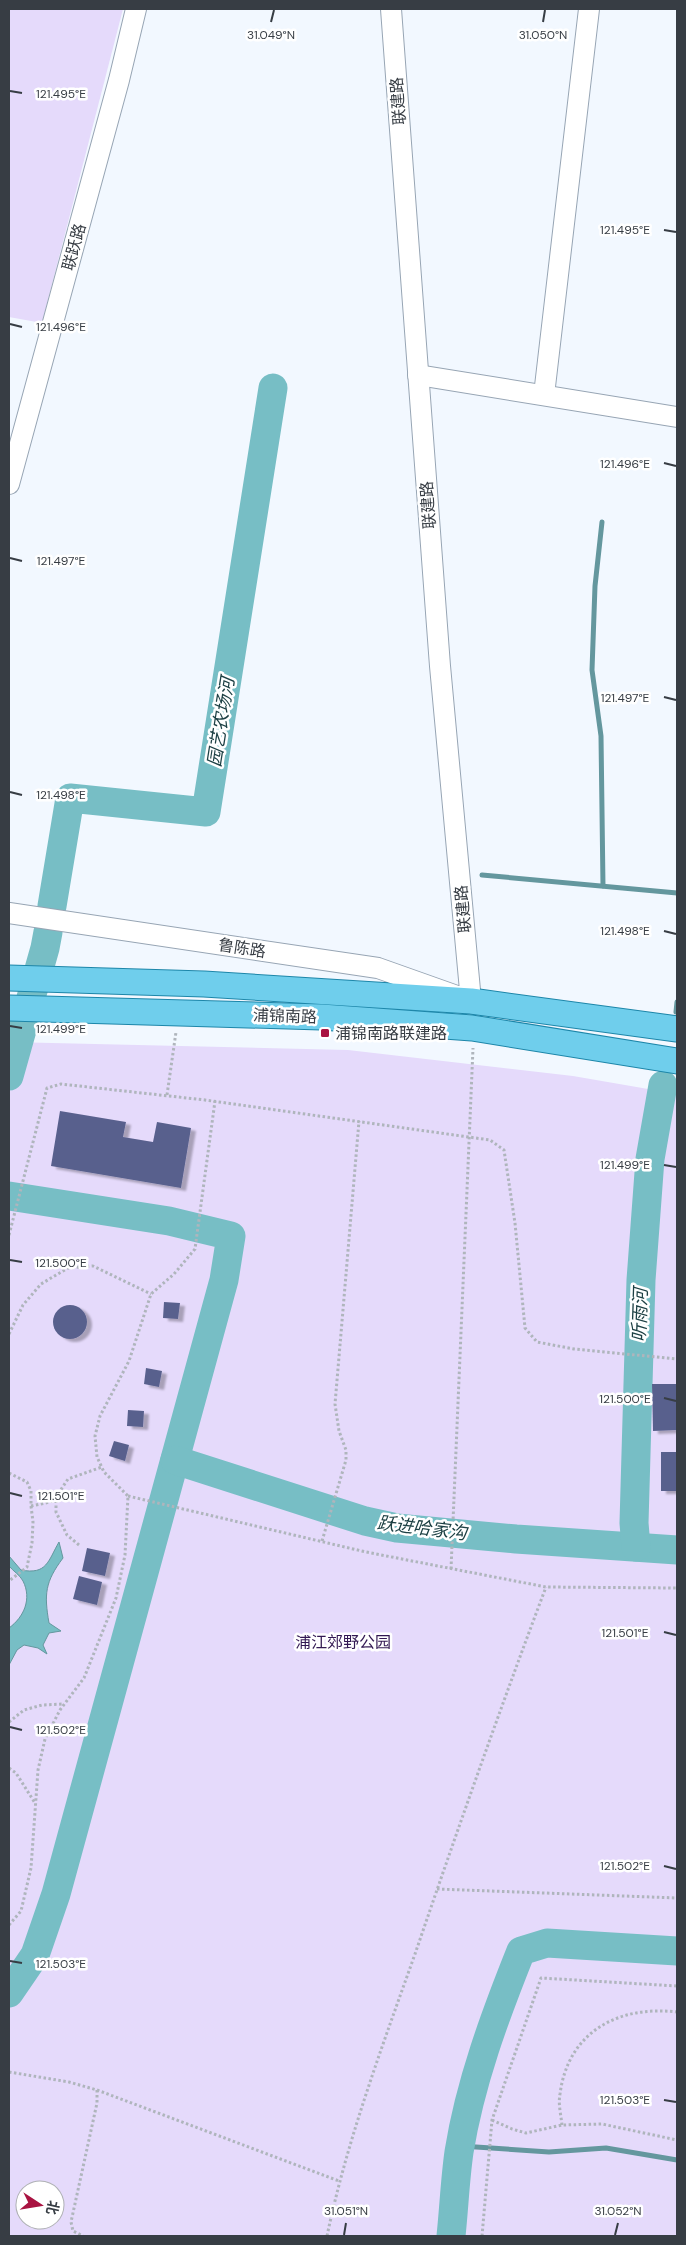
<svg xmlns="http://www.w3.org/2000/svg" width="686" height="2245" font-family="'DM Sans','Noto Sans SC',sans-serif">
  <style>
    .green { fill: #e5dafb; fill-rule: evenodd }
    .water { fill: #77bec5; stroke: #64979e }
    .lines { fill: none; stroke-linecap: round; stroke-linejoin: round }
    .stream { stroke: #64979e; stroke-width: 5 }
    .river { stroke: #77bec5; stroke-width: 29 }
    .building { fill: #59618d; filter: url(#shadow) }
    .minor-casing { stroke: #97a5b4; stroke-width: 22 }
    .major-casing { stroke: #1d86a9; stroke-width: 27 }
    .path { stroke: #afb5bc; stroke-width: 3; stroke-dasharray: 2.5 2.5; stroke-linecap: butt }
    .minor { stroke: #fff; stroke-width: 20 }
    .major { stroke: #6fceec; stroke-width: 25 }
    .ticks { fill: none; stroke: #373d44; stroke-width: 2 }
    .poi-dot { fill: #a91341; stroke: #fff; stroke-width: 2 }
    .labels { text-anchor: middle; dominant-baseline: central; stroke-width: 5; stroke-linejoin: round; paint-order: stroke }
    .street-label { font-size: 16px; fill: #373d44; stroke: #fff }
    .poi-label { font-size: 16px; fill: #373d44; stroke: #fff; text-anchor: start }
    .park-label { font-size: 16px; fill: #321852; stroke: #fff }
    .water-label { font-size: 18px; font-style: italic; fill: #1d4044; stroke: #fff }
    .ticks-label { font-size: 12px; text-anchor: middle; fill: #373d44; stroke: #fff; stroke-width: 5; stroke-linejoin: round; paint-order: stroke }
  </style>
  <defs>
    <filter id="shadow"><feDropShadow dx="5" dy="3" stdDeviation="1" flood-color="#0004"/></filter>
  </defs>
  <rect width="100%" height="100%" fill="#f2f8ff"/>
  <g class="green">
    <path d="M9,9H123L42,323L9,317Z"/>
    <path d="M9,1042L348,1050L573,1076L677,1094V2236H9ZM25,2190H55V2220H25Z"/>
  </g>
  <path class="water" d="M59,1542L63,1558C45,1582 44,1594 49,1623L61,1631L49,1633L43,1645L47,1654L38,1648L24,1645L17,1650L9,1665V1628C24,1617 32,1599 23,1581C20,1575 13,1571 9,1566V1556L21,1570C47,1575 48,1561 59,1542Z"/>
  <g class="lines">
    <g class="stream">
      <path d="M602,522L595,586L592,670L601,736L603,886"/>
      <path d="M482,875L677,893"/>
      <path d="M676,1012L677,1002"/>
      <path d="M461,2146L549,2152L606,2148L677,2160"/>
    </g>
    <g class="river">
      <path d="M52,906L70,798L206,812L273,388"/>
      <path d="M9,1076L45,948L48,932"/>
      <path d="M9,1196L169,1221L231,1236L224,1280L56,1894L35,1955L9,1993"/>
      <path d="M175,1460L365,1521L397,1528L516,1539L677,1550"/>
      <path d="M636,1547L634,1523L641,1280L650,1159L663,1085"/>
      <path d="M451,2236C454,2208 455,2180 459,2152C470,2083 495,2016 521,1951L547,1943L677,1951"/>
    </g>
  </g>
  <g class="building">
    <path d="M60,1111L126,1122L123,1137L153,1142L157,1122L191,1128L181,1188L51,1166Z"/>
    <path d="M164,1302L180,1303L178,1319L163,1318Z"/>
    <circle cx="70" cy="1322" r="17"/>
    <path d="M146,1368L162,1371L159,1387L144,1384Z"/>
    <path d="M652,1384H677V1430L653,1431Z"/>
    <path d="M128,1410L144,1411L143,1427L127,1426Z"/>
    <path d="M114,1441L129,1445L125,1461L109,1456Z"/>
    <rect x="661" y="1452" width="16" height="39"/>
    <path d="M87,1548L110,1553L105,1576L82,1571Z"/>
    <path d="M79,1576L102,1582L97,1605L73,1599Z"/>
  </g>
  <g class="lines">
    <defs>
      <g id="minor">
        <path d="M418,375L677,417"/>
        <path d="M544,395L589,9"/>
        <path d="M9,484L119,80L136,9"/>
        <path d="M9,913L378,968L471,1001L440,666L391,9"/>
      </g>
      <g id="major">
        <path d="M9,978L204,984L471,1001L677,1029"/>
        <path d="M9,1008L321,1017L472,1028L677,1061"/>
      </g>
    </defs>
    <use href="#minor" class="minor-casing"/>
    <use href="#major" class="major-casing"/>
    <g class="path">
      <path d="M167,1095L176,1032"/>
      <path d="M9,1235L47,1088L61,1084L205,1100L490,1140L504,1150L515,1223L525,1328L537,1342L574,1349L677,1359"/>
      <path d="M9,1334L23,1305L41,1284L68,1268L93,1266L151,1294"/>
      <path d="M9,1473L27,1482L31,1491V1506L33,1522L32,1543L27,1567L9,1581"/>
      <path d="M128,1496L366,1552L546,1587L677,1588"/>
      <path d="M31,1506L50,1502L56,1498"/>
      <path d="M322,1541L346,1460V1450L339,1431L335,1404L359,1121"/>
      <path d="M79,1545L67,1535L56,1512V1497L68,1479L102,1467"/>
      <path d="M451,1569L473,1048"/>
      <path d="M9,1722L24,1710L42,1705L64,1704"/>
      <path d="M9,1768L16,1773L35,1803"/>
      <path d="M437,1889L677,1898"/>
      <path d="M9,1925L21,1911L31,1868L38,1770L45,1739L60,1710L84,1678L116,1598L125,1555L128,1496L104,1472L97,1457L95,1436L100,1416L129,1361L151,1294L174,1274L195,1249L215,1101"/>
      <path d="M9,2072L69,2082L97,2090V2103L71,2222L73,2231L83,2236"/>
      <path d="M97,2090L339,2181"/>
      <path d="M492,2120L512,2129L526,2133L562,2125L602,2124L677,2140"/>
      <path d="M562,2125C561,2115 558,2104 560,2094C568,2032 618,2005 677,2012"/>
      <path d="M327,2236C347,2140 382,2047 415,1954C457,1831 500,1709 546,1587"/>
      <path d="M482,2236L492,2120L541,1978L677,1986"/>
    </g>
    <use href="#minor" class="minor"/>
    <use href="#major" class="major"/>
  </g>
  <path class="ticks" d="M271,22L274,10M543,22L545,10M10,91L22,93M664,230L676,232M10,324L22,327M664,463L676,466M10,558L22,561M664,697L676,700M10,792L22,795M664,931L676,934M10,1026L22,1028M664,1165L676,1167M10,1260L22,1262M664,1398L676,1401M10,1493L22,1496M664,1632L676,1635M10,1727L22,1730M664,1866L676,1869M10,1961L22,1963M664,2100L676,2102M344,2235L346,2223M615,2235L618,2223"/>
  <rect class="poi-dot" x="320" y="1028" width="10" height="10" rx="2.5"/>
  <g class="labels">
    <g class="street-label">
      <text transform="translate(398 101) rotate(-94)">联建路</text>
      <text transform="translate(74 247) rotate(-75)">联跃路</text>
      <text transform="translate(428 505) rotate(-94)">联建路</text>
      <text transform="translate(463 909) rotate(-95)">联建路</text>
      <text transform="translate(242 948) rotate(9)">鲁陈路</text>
      <text transform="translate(285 1016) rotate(2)">浦锦南路</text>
    </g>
    <g class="poi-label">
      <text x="335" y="1033">浦锦南路联建路</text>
    </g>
    <g class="park-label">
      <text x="343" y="1642">浦江郊野公园</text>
    </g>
    <g class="water-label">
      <text transform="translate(221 722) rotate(-81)">园艺农场河</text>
      <text transform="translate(640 1315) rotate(-88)">听雨河</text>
      <text transform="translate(422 1528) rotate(7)">跃进哈家沟</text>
    </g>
  </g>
  <g class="ticks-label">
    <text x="271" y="39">31.049°N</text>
    <text x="543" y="39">31.050°N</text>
    <text x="61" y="98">121.495°E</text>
    <text x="625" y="234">121.495°E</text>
    <text x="61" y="331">121.496°E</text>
    <text x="625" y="468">121.496°E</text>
    <text x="61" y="565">121.497°E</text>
    <text x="625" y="702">121.497°E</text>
    <text x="61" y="799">121.498°E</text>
    <text x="625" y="935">121.498°E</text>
    <text x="61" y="1033">121.499°E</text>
    <text x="625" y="1169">121.499°E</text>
    <text x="61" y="1267">121.500°E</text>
    <text x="625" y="1403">121.500°E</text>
    <text x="61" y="1500">121.501°E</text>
    <text x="625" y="1637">121.501°E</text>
    <text x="61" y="1734">121.502°E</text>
    <text x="625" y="1870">121.502°E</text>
    <text x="61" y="1968">121.503°E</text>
    <text x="625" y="2104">121.503°E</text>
    <text x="346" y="2215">31.051°N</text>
    <text x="618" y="2215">31.052°N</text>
  </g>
  <rect width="686" height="2245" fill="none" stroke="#373d44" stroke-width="20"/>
  <g transform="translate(40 2205) rotate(102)"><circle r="24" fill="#ffffff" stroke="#afb1b4"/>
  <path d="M0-4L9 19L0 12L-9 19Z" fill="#a91341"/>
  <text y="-8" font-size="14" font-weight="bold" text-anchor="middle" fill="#373d44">北</text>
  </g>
</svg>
